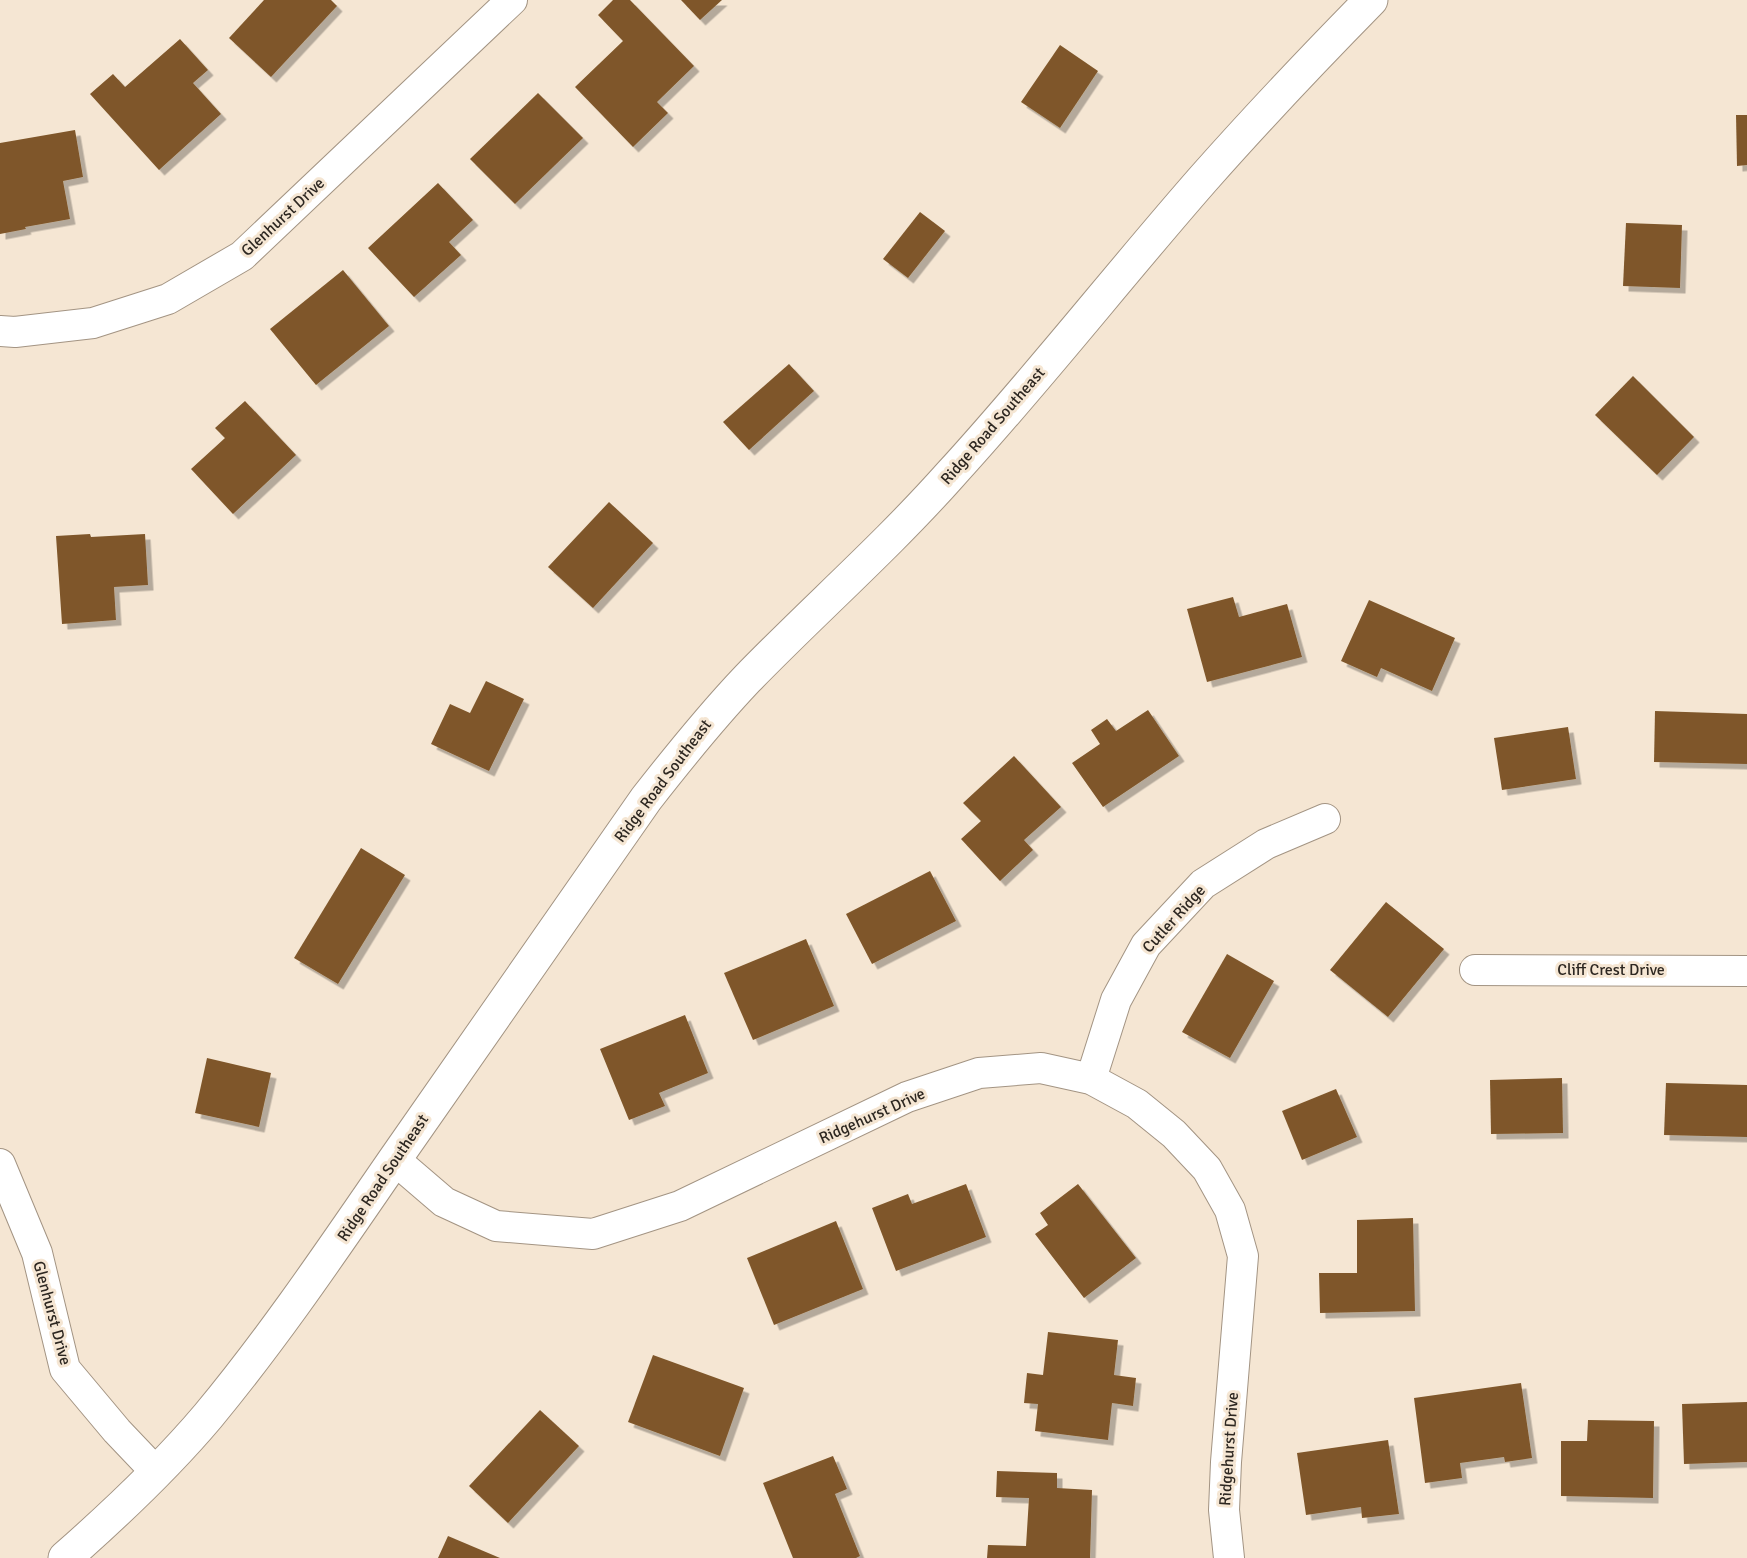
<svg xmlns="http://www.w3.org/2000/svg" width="1747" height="1558" font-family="Signika,sans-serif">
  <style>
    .building { fill: #7f572a; filter: url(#shadow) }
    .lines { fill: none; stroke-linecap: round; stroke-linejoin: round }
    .minor-casing { stroke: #a39483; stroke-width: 32 }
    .tertiary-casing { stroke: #a39483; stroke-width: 35 }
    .minor { stroke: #fff; stroke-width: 30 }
    .tertiary { stroke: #fff; stroke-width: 33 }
    .labels { text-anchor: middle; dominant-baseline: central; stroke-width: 6; stroke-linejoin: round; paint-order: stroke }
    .street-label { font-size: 16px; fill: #2d2721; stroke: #f5e6d3 }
  </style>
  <defs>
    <filter id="shadow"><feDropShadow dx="5.5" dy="5.5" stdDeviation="0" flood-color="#0004"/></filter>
  </defs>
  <rect width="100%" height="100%" fill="#f5e6d3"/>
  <g class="building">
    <path d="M264,0H331L337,6L271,77L229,38Z"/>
    <path d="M613,0H630L694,66L657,102L668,113L633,147L575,87L623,41L598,15Z"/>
    <path d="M681,0H722L700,20Z"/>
    <path d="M180,39L208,70L193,83L221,114L159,170L90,94L113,74L125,87Z"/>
    <path d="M1060,45L1098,71L1060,128L1021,102Z"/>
    <path d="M538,93L583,138L515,204L470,159Z"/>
    <path d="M1736,115H1747V165L1737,166Z"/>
    <path d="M75,130L83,177L63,181L70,219L25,227L26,229L0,234V143Z"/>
    <path d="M438,183L473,220L449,242L461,255L414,297L368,248Z"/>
    <path d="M920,212L945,231L908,278L883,259Z"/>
    <path d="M1626,223L1682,225L1680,288L1623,286Z"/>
    <path d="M343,270L389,326L316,385L270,329Z"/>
    <path d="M789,364L814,391L749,450L723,422Z"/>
    <path d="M1633,376L1694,437L1657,475L1595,415Z"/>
    <path d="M245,401L296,455L233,514L191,469L225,438L215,428Z"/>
    <path d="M609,502L653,543L593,608L548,567Z"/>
    <path d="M90,534L91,537L145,534L148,585L114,587L116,620L62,624L56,536Z"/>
    <path d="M1233,597L1239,617L1287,604L1302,657L1207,682L1187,609Z"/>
    <path d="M1369,600L1455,638L1432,691L1381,668L1377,677L1341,661Z"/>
    <path d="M486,681L524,699L489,771L431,744L450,704L470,713Z"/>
    <path d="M1148,710L1179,756L1103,807L1072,763L1100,744L1091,730L1107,719L1116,731Z"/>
    <path d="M1655,711L1747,714V764L1654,762Z"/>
    <path d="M1568,727L1576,779L1502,790L1494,738Z"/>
    <path d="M1014,756L1061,807L1024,840L1033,850L1000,881L961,839L981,821L963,803Z"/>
    <path d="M361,848L405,875L338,984L294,958Z"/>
    <path d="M930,871L956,921L872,964L846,914Z"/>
    <path d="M1386,902L1444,949L1388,1017L1330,970Z"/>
    <path d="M806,939L834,1006L753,1040L724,973Z"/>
    <path d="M1227,954L1274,981L1230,1058L1182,1032Z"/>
    <path d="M685,1015L708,1073L659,1093L665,1106L629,1120L600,1049Z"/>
    <path d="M207,1058L271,1073L259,1127L195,1113Z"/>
    <path d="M1562,1078L1563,1133L1491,1134L1490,1080Z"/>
    <path d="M1666,1083L1747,1085V1137L1664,1135Z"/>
    <path d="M1336,1089L1357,1137L1302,1160L1282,1111Z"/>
    <path d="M966,1184L986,1237L896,1271L872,1208L908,1194L912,1204Z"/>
    <path d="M1078,1184L1136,1258L1084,1298L1035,1234L1048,1225L1040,1213Z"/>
    <path d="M1413,1218L1415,1311L1320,1313L1319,1273H1357V1220Z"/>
    <path d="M836,1221L863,1289L774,1325L747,1258Z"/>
    <path d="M1048,1332L1118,1340L1114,1375L1136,1378L1133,1406L1112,1403L1108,1440L1035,1431L1038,1404L1024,1403L1027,1373L1043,1375Z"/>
    <path d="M653,1355L744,1388L720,1456L628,1422Z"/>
    <path d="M1521,1383L1532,1458L1505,1462L1504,1457L1460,1463L1462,1478L1425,1483L1414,1398Z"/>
    <path d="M1747,1402V1462L1684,1464L1682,1404Z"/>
    <path d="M540,1410L579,1446L508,1523L469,1486Z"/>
    <path d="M1588,1420L1654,1421L1653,1498L1561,1496V1441H1587Z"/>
    <path d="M1388,1440L1399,1514L1362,1518L1361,1507L1306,1515L1297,1453Z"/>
    <path d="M833,1456L847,1489L835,1494L860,1556L856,1558H793L763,1483Z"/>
    <path d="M997,1471L1057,1473V1488L1092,1490L1090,1558H987L988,1545L1026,1546L1029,1498L996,1497Z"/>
    <path d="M448,1536L500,1558H438Z"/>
  </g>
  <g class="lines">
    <defs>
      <g id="minor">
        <path d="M0,331L15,332L93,323L168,299L242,256L512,0"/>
        <path d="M1475,970L1747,971"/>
        <path d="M1091,1079L1116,1000L1146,945L1203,884L1266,844L1325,819"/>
        <path d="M395,1160L444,1202L496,1226L593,1234L680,1206L907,1097L979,1073L1041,1068L1091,1079L1137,1104L1174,1134L1207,1169L1230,1210L1243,1256L1226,1462L1224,1510L1229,1558"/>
        <path d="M0,1164L37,1253L65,1369L117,1431L156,1472"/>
      </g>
      <path id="tertiary" d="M65,1558C115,1514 165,1467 208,1416C276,1334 335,1246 395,1159C478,1038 563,919 646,799C678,758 711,717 747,679C814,610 886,547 950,475C1038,379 1118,276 1204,178C1258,117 1314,58 1371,0"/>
    </defs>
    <use href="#minor" class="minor-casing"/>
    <use href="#tertiary" class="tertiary-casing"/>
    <use href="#minor" class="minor"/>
    <use href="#tertiary" class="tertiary"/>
  </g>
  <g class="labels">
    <g class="street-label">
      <text transform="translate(283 217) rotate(-43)">Glenhurst Drive</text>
      <text transform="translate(993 426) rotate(-49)">Ridge Road Southeast</text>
      <text transform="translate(663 781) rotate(-53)">Ridge Road Southeast</text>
      <text transform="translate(1174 919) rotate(-48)">Cutler Ridge</text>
      <text x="1611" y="970">Cliff Crest Drive</text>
      <text transform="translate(872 1116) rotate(-24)">Ridgehurst Drive</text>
      <text transform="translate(383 1178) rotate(-56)">Ridge Road Southeast</text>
      <text transform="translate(52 1313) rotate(75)">Glenhurst Drive</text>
      <text transform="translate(1229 1449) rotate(-86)">Ridgehurst Drive</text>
    </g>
  </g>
</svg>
